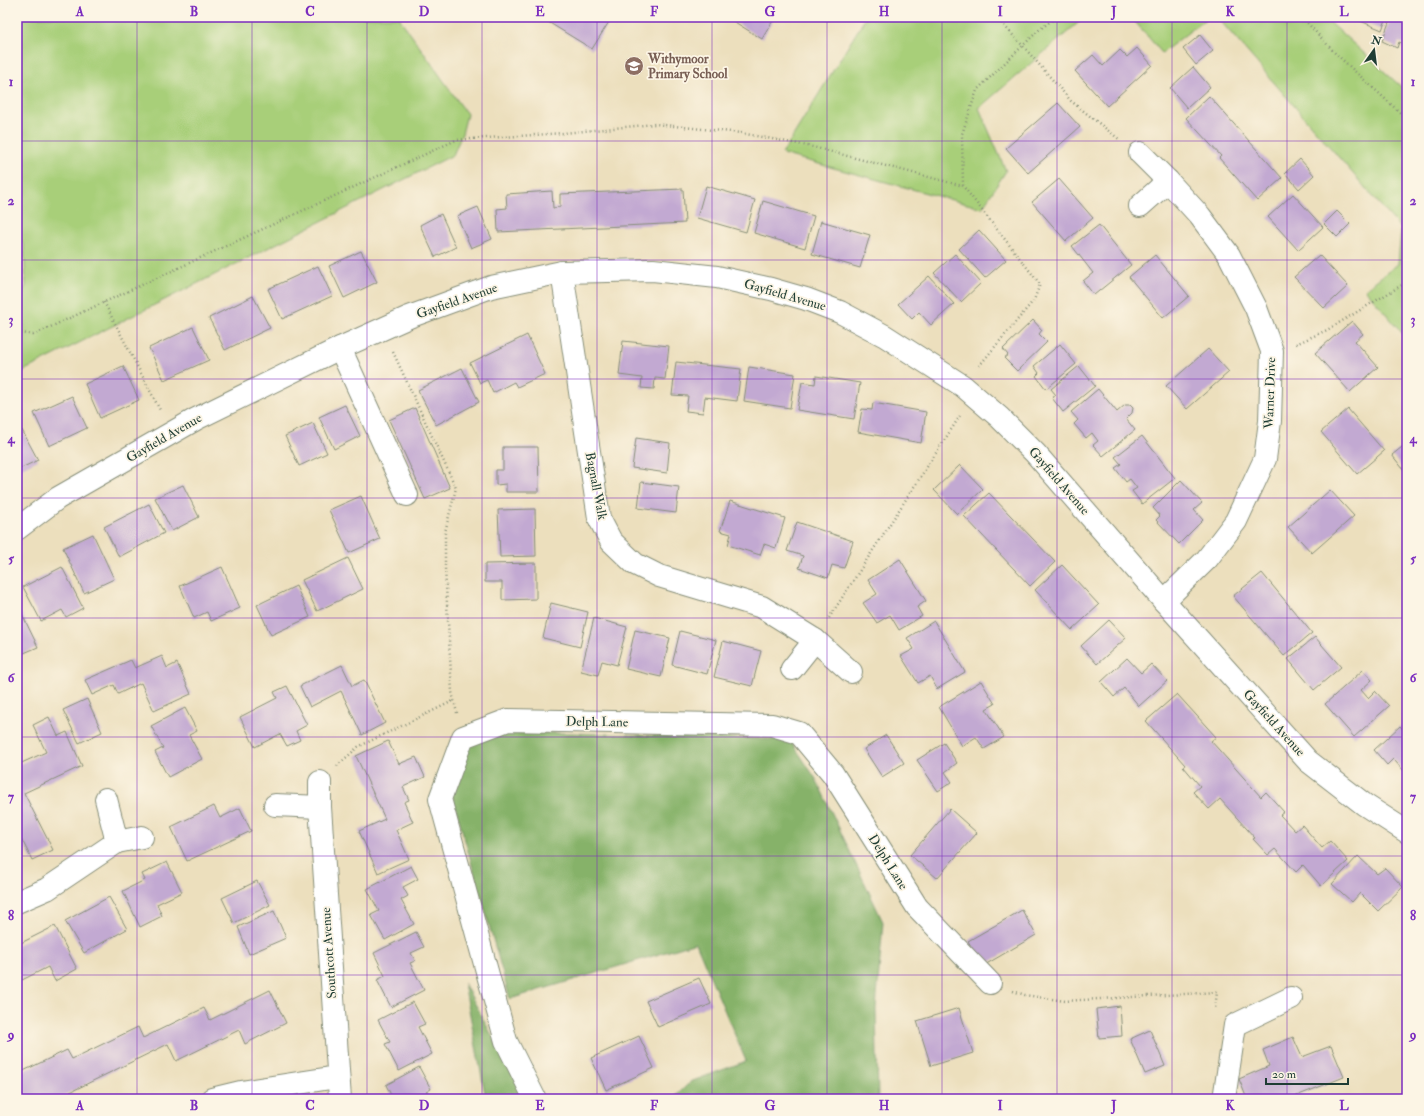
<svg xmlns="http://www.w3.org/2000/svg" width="1424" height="1116" font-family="'IM FELL Double Pica',serif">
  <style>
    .green { fill: #a8cf79; stroke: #648656 }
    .forest { fill: #86b269; stroke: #52784e }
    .building { fill: #c2a9d2 }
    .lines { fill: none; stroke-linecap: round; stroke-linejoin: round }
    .minor-casing { stroke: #868e78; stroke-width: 24 }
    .path { stroke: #868e78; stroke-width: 2.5; stroke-dasharray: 1 3; stroke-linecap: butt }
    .minor { stroke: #fff; stroke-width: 22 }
    .grid { fill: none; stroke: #7b2cbf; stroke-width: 1; stroke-opacity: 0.55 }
    .labels { text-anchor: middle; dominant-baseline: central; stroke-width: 3.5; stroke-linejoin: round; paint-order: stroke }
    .education-label { font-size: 13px; font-weight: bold; fill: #785e54; stroke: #fcf5e5; text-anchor: start }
    .street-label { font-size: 13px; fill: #1f3d34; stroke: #fcf5e5 }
    .neatline { fill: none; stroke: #7b2cbf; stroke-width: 1.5 }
    .grid-label { font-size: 13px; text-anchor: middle; font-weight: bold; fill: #7b2cbf }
  </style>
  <rect width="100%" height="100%" fill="#fcf5e5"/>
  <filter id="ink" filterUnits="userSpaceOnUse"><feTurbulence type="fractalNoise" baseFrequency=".025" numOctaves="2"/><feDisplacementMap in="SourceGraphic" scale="8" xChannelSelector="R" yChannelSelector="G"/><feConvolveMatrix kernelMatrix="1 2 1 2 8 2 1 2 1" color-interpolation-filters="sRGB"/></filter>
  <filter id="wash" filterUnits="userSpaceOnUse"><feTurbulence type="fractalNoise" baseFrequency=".012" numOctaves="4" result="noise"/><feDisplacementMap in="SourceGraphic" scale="16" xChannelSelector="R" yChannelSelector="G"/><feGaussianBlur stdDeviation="0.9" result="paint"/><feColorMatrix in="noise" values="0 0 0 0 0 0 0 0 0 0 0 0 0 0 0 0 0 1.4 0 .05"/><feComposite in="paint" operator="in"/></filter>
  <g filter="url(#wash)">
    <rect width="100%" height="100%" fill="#ecdfbd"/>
    <g class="green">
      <path d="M17,17H400V19L467,114L462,134L453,155L17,374V300L26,286L24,247L17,231Z"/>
      <path d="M866,17H1085L979,108L1006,171L982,208L782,154Z"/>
      <path d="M1131,17H1208L1162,53Z"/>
      <path d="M1217,17H1324L1407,92V331L1403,334L1365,289L1398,264L1401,229Z"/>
    </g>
    <g class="forest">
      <path d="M508,733H570L790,740L816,779L883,922L876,1009L878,1099H673L690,1082L746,1061L696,943L510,999L451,791L469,744Z"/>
      <path d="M464,983L526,1099H486Z"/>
    </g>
    <g id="blocks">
      <g class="building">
        <path d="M540,17H612L592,49Z"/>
        <path d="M732,17H775L762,39L730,19Z"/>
        <path d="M1359,17H1387L1382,30L1358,20Z"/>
        <path d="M1391,17H1407V45L1399,42L1397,48L1382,41Z"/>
        <path d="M1200,35L1213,51L1196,65L1183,49Z"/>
        <path d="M1137,48L1152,65L1107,106L1075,71L1093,55L1103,66L1120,50L1127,57Z"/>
        <path d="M1193,67L1210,87L1187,108L1170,88Z"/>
        <path d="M1209,96L1282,178L1257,201L1219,158L1221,156L1186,118Z"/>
        <path d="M1058,103L1080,127L1028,173L1006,148Z"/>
        <path d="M1300,159L1314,175L1299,189L1285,173Z"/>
        <path d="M1059,179L1093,218L1066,241L1032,202Z"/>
        <path d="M706,186L755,200L746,232L697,218Z"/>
        <path d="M683,189L685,223L498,232L497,209L507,208L506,194L552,191L553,208L560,207V194Z"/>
        <path d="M1293,194L1323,227L1298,250L1268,217Z"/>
        <path d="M763,201L814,216L805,248L754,233Z"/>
        <path d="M478,207L492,239L471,248L457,216Z"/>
        <path d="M1337,211L1350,224L1337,237L1324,224Z"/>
        <path d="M441,214L456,247L435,257L420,225Z"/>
        <path d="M821,221L870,235L860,268L812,254Z"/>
        <path d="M1099,225L1131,265L1094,295L1083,281L1093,273L1072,246Z"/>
        <path d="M979,230L1006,260L985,278L959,249Z"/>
        <path d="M361,251L377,282L344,298L329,266Z"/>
        <path d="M955,254L981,283L961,302L934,273Z"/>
        <path d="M1155,255L1189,296L1163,318L1129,277Z"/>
        <path d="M1319,255L1348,286L1324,308L1294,277Z"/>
        <path d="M318,266L332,296L282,319L268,289Z"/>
        <path d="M929,276L954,304L931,325L919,312L912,319L898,304Z"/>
        <path d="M253,296L270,328L225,350L209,318Z"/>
        <path d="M1033,320L1042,330L1039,334L1047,342L1017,371L1004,358L1008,355L1003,349Z"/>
        <path d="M1352,321L1363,334L1355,341L1378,367L1350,392L1315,353Z"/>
        <path d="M193,327L209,360L164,380L149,348Z"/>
        <path d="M527,335L545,374L517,387L514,382L493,393L487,380L480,383L470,363Z"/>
        <path d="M623,341L669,346L665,379L655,378L654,389L641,388L642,378L619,375Z"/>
        <path d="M1060,344L1076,364L1046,389L1036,376L1039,373L1034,366Z"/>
        <path d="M1208,349L1229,372L1187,409L1166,386Z"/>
        <path d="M676,362L741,369L737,401L705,397L703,413L686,411L688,396L672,395Z"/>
        <path d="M123,366L139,400L100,418L85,384Z"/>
        <path d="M1079,366L1095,386L1063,412L1052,398L1056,395L1051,389Z"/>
        <path d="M749,367L795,374L790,408L744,401Z"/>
        <path d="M462,368L479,402L436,425L418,390Z"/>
        <path d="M816,376L860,383L854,419L797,410L802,382L815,384Z"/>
        <path d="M1098,389L1117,412L1125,405H1130L1133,408L1132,413L1126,419L1135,430L1103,456L1093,445L1098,441L1092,433L1086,438L1074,424L1078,420L1071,412Z"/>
        <path d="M72,396L87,428L49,446L34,413Z"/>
        <path d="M873,403L926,412L921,443L858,432L862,409L872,410Z"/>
        <path d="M345,405L360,436L334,449L319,417Z"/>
        <path d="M415,408L450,488L425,499L389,420Z"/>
        <path d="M1348,409L1384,451L1357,474L1321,432Z"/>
        <path d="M313,423L327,453L299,466L285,436Z"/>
        <path d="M22,430L38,460L17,470V432Z"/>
        <path d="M1142,436L1175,478L1142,504L1132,491L1137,488L1130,479L1126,482L1115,468L1121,464L1115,457Z"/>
        <path d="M636,438L670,443L667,473L632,468Z"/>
        <path d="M1407,443V474L1392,455Z"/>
        <path d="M503,447H538L539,492H506V484L496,485V470H503Z"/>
        <path d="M960,465L983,489L957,514L934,490Z"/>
        <path d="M1181,480L1202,503L1194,510L1203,520L1179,544L1156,520L1160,516L1153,508Z"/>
        <path d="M641,482L679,487L676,513L638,508Z"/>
        <path d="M183,485L199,517L172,531L155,498Z"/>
        <path d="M1330,490L1354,516L1312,553L1288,527Z"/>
        <path d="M989,493L1055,562L1030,586L964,516Z"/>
        <path d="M361,496L380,539L349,553L329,510Z"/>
        <path d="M730,501L785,518L776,548L764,544L760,555L728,545L731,534L720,531Z"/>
        <path d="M149,504L164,533L119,557L104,527Z"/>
        <path d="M535,509L536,556L500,557L498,510Z"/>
        <path d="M797,522L853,541L844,568L832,565L828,578L799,568L803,556L787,551Z"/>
        <path d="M93,534L114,579L84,593L63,548Z"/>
        <path d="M348,558L363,589L317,611L302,580Z"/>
        <path d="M900,559L926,601L917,607L922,616L899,630L890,615L877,623L863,603L877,594L868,580Z"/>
        <path d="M536,563V599L502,600V582H485V564Z"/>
        <path d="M1062,565L1099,605L1072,630L1035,590Z"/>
        <path d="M62,567L83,608L66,617L62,610L41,621L23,587Z"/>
        <path d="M222,567L240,608L211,621L207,612L194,618L180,586Z"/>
        <path d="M1262,573L1312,633L1284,656L1233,596Z"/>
        <path d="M296,586L310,617L271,635L257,605Z"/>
        <path d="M551,603L588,612L580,647L543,638Z"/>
        <path d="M22,614L38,647L17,656V617Z"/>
        <path d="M594,618L627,627L617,665L602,661L598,675L581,671Z"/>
        <path d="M1109,620L1126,638L1097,664L1081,646Z"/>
        <path d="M934,621L965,672L937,689L930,676L918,683L901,656L914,649L907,638Z"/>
        <path d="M635,630L670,638L661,677L626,669Z"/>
        <path d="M680,631L716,640L707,674L672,665Z"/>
        <path d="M1315,637L1341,667L1314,690L1288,659Z"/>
        <path d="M723,641L761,651L752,686L714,677Z"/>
        <path d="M162,656L167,668L177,663L191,694L154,711L141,683L118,694L114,685L92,695L85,680L131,660L135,668Z"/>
        <path d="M1127,658L1141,673L1151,664L1167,681L1139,706L1124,688L1114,697L1101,682Z"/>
        <path d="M342,665L352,686L364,680L385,723L362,735L341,691L310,707L300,686Z"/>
        <path d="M1363,670L1372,680L1361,690L1368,698L1375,691L1389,706L1354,737L1325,704Z"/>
        <path d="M981,681L995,704L986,709L1004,737L984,749L976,737L962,746L939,707Z"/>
        <path d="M287,686L307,725L296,731L300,740L287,746L280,734L255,747L240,717L277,698L274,692Z"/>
        <path d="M1177,694L1216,737L1211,741L1261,797L1266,792L1284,812L1280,815L1295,831L1302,825L1322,848L1330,841L1348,861L1321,886L1303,865L1296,872L1275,849L1268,855L1253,839L1255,838L1220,799L1209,809L1193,792L1200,786L1183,766L1185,765L1146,721Z"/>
        <path d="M87,699L102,732L79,743L63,710Z"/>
        <path d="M185,708L197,731L189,735L202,759L168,777L155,752L163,748L151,726Z"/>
        <path d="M49,717L58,736L67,732L82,766L24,793L53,850L32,860L17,830V765L46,752L33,725Z"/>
        <path d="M1400,726L1407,734V774L1393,759L1387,765L1374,750Z"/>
        <path d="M886,735L904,763L882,777L864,749Z"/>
        <path d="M388,741L399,764L416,757L425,777L403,787L409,800L404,802L413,822L396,830L409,859L378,873L359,831L385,819L356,756Z"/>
        <path d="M944,743L957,763L945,772L952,782L938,791L917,760Z"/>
        <path d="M214,806L220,818L240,808L251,831L187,861L171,827Z"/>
        <path d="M950,809L977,833L937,878L910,855Z"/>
        <path d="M1358,856L1377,874L1385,868L1403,887L1378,911L1360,893L1352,902L1332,884Z"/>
        <path d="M167,862L182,892L157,904L162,916L140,927L123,891L145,880L142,874Z"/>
        <path d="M411,866L418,879L403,887L408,896L401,900L414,924L385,940L371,915L379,911L367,889Z"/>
        <path d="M257,881L270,905L234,923L222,898Z"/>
        <path d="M109,897L127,929L84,953L65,921Z"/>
        <path d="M1022,910L1036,935L983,966L968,941Z"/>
        <path d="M274,911L286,938L249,954L238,927Z"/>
        <path d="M55,926L77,969L55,981L48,967L22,980L17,969V945Z"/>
        <path d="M416,932L424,947L411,953L415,961L410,963L424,990L391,1007L377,980L385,976L374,953Z"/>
        <path d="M699,978L711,1004L658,1027L646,1001Z"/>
        <path d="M270,990L286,1023L245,1044L239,1030L176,1061L168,1044L56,1099H17V1074L67,1050L72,1059L138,1027L143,1038L204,1008L210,1020Z"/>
        <path d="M413,1002L425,1024L418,1027L432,1054L399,1071L385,1044L390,1042L378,1020Z"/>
        <path d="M1120,1006L1122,1036L1099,1038L1096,1009Z"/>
        <path d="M959,1008L973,1053L931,1066L917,1021Z"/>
        <path d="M1150,1030L1165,1066L1145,1074L1130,1039Z"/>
        <path d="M639,1036L654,1068L606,1090L591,1058Z"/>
        <path d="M1293,1037L1302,1057L1331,1046L1344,1077L1289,1099H1247L1239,1079L1269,1066L1263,1050Z"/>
        <path d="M419,1067L431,1089L426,1092L430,1099H393L386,1085Z"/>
      </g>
    </g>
  </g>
  <g filter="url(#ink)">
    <use href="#blocks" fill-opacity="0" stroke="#868e78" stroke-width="1"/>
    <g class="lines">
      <defs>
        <g id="minor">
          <path d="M1140,153L1168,181L1200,216L1229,255L1256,308L1272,351L1270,421L1265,459L1236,521L1207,559L1164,601"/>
          <path d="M1140,206L1168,181"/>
          <path d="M562,272L599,518L611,541L635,564L659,576L762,607L815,640L851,672"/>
          <path d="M340,348L407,495"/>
          <path d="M17,529L58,498L196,419L340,348L409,317L491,287L562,272L653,270L717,277L771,289L806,299L840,312L885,336L963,386L999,417L1035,453L1164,601L1308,761L1365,805L1407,832"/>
          <path d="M792,669L815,640"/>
          <path d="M320,782V807L340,1099"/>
          <path d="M106,799L117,842"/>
          <path d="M275,805L320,807"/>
          <path d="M17,902L47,889L117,842L142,837"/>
          <path d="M212,1099L241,1092L337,1077"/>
          <path d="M535,1099L506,1041L440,799L463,737L508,720L772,725L799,733L833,774L917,907L990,983"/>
          <path d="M1224,1099L1235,1025L1291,998"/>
        </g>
      </defs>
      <use href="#minor" class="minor-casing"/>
      <g class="path">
        <path d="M996,17L1023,46L1071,101L1120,140"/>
        <path d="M1302,17L1335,53L1407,119"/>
        <path d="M104,302L160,410"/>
        <path d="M17,332L33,335L456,140L564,133L655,124L741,133L813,147L963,186"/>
        <path d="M1296,344L1327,330L1407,282"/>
        <path d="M393,352L456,488L445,532V568L452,692L457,713"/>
        <path d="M979,366L1034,300L1040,284L963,186L962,134L977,90L1039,30L1056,17"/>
        <path d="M829,618L960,416"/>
        <path d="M337,766L358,747L455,700"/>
        <path d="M1013,991L1025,995L1065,1001L1217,992L1215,1009"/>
      </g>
      <use href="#minor" class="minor"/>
    </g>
  </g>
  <path class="grid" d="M137,17V1099M252,17V1099M367,17V1099M482,17V1099M597,17V1099M712,17V1099M827,17V1099M942,17V1099M1057,17V1099M1172,17V1099M1287,17V1099M17,141H1407M17,260H1407M17,379H1407M17,498H1407M17,618H1407M17,737H1407M17,856H1407M17,975H1407"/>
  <defs>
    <symbol id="school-disc" viewBox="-11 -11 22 22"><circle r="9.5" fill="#8d6e63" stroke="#fcf5e5"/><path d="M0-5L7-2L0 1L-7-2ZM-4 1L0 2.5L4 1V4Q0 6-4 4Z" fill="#fff"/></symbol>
  </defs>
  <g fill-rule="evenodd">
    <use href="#school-disc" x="623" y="55" width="22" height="22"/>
  </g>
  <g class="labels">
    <g class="education-label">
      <text x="648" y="59">Withymoor<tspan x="648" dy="15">Primary School</tspan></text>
    </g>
    <g class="street-label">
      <text transform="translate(785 295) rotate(16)">Gayfield Avenue</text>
      <text transform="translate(457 301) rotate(-19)">Gayfield Avenue</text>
      <text transform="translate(1270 393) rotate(-88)">Warner Drive</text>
      <text transform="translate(164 438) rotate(-30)">Gayfield Avenue</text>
      <text transform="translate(1059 481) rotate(49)">Gayfield Avenue</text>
      <text transform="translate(596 486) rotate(79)">Bagnall Walk</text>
      <text transform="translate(597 722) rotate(1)">Delph Lane</text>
      <text transform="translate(1274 723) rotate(48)">Gayfield Avenue</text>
      <text transform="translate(888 862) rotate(58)">Delph Lane</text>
      <text transform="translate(329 953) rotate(-94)">Southcott Avenue</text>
    </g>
  </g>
  <rect width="1424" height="1116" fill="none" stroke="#fcf5e5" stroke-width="44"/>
  <g transform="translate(1374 50) rotate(14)" stroke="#fcf5e5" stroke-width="3" paint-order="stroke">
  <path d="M0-3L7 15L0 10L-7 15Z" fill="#1f3d34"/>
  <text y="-6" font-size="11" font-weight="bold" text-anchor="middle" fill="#1f3d34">N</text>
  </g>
  <path d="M1266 1078v6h82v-6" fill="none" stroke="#1f3d34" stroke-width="2"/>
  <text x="1272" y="1078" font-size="12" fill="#1f3d34" stroke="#fcf5e5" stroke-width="3" paint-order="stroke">20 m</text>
  <rect x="22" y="22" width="1380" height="1072" class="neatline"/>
  <g class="grid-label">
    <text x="80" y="16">A</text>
    <text x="194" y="16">B</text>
    <text x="310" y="16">C</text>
    <text x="424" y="16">D</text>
    <text x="540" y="16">E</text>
    <text x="654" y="16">F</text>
    <text x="770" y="16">G</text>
    <text x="884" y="16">H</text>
    <text x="1000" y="16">I</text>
    <text x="1114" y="16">J</text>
    <text x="1230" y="16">K</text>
    <text x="1344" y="16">L</text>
    <text x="11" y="86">1</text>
    <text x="1413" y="86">1</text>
    <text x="11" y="205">2</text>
    <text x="1413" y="205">2</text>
    <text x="11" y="324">3</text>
    <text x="1413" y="324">3</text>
    <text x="11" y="443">4</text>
    <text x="1413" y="443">4</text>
    <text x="11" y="563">5</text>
    <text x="1413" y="563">5</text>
    <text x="11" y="682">6</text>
    <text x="1413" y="682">6</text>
    <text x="11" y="801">7</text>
    <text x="1413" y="801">7</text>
    <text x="11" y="920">8</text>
    <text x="1413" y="920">8</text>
    <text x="11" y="1039">9</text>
    <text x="1413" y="1039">9</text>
    <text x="80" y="1110">A</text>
    <text x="194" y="1110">B</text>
    <text x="310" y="1110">C</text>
    <text x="424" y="1110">D</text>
    <text x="540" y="1110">E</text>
    <text x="654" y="1110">F</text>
    <text x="770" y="1110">G</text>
    <text x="884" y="1110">H</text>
    <text x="1000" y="1110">I</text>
    <text x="1114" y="1110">J</text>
    <text x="1230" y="1110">K</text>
    <text x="1344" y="1110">L</text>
  </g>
</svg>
